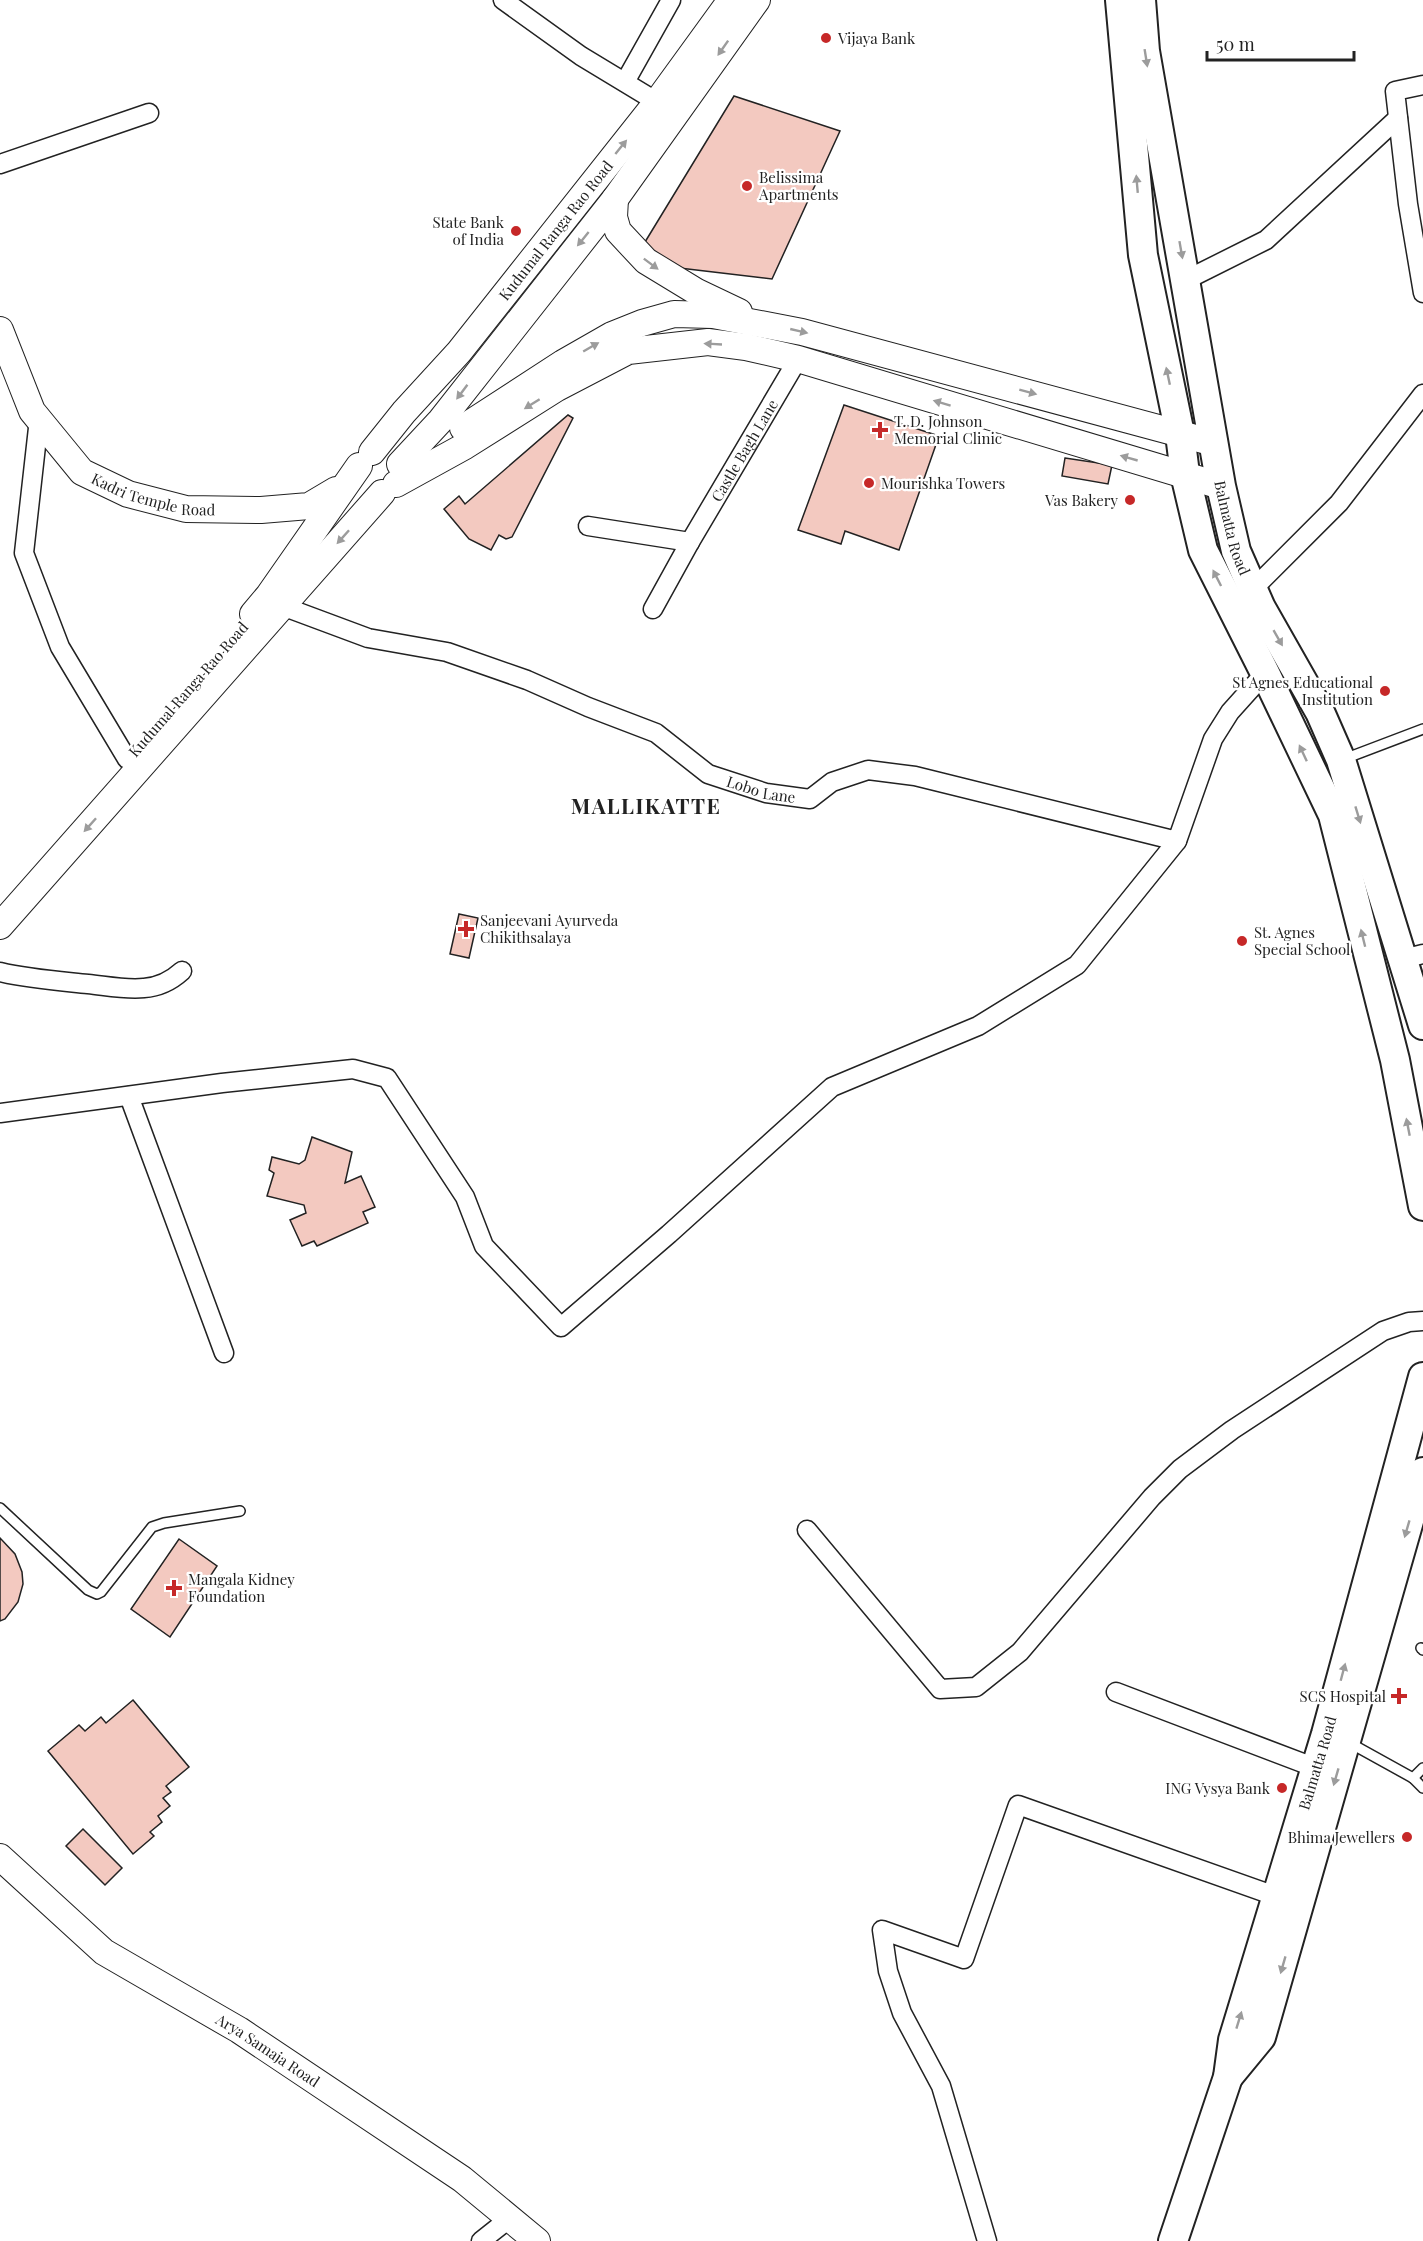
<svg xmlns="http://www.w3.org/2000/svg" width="1423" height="2241" font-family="'Playfair Display',serif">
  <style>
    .building { fill: #f3c9c0; stroke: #222; stroke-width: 1.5 }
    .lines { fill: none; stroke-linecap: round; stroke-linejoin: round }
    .lane-casing { stroke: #222; stroke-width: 12 }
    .street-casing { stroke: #222; stroke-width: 21 }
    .secondary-casing { stroke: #222; stroke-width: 28 }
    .primary-casing { stroke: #222; stroke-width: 32 }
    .lane { stroke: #fff; stroke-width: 9 }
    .street { stroke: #fff; stroke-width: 18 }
    .secondary { stroke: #fff; stroke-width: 26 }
    .primary { stroke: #fff; stroke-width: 28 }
    .oneway { fill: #9c9c9c }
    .poi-dot { fill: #c62828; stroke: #fff; stroke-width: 2 }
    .labels { text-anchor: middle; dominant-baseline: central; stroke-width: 4.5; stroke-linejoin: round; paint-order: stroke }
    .poi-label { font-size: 15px; fill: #222; stroke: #fff; text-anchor: start }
    .street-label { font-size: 15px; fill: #222; stroke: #fff }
    .district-label { font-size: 21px; font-weight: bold; letter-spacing: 1.5px; fill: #222; stroke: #fff }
  </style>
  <rect width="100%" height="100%" fill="#fff"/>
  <g class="building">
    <path d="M734,96L840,131L772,279L671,267L645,242Z"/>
    <path d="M844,405L939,436L899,550L845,531L841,544L798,530Z"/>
    <path d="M568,415L573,418L512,537L506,539L499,535L491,550L469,539L444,509L459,496L465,504Z"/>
    <path d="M1065,458L1112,465L1108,484L1062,476Z"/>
    <path d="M459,914L478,918L469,958L450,954Z"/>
    <path d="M312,1137L352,1152L345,1183L361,1176L375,1207L363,1212L368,1223L317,1246L314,1241L302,1246L290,1220L306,1213L304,1205L267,1196L274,1173L269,1170L272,1157L299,1164L305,1160Z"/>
    <path d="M0,1538L15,1554L22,1572L23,1584L18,1602L5,1619L0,1621Z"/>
    <path d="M179,1539L217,1566L170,1637L131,1609Z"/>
    <path d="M133,1700L189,1767L166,1786L171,1792L163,1798L170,1806L158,1816L162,1822L150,1832L154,1836L133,1854L48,1751L79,1725L85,1731L101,1717L106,1723Z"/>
    <path d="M83,1829L122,1868L105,1885L66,1846Z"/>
  </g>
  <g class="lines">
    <defs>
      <g id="lane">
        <path d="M1344,759L1423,729"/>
        <path d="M0,1508L88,1590L97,1594L101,1592L152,1527L164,1523L240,1511"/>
        <path d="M1421,1648L1423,1650"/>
        <path d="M1348,1742L1413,1778L1423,1768"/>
        <path d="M1413,1778L1423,1788"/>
      </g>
      <g id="street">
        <path d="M503,0L581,56L667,108"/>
        <path d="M625,82L671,0"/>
        <path d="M1423,85L1395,91L1408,204L1423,293"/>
        <path d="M0,164L149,113"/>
        <path d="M1186,280L1266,240L1398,118"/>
        <path d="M39,419L24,553L60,647L127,759"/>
        <path d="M588,526L690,542"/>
        <path d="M1253,589L1339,503L1423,394"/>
        <path id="s1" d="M282,606L368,638L447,652L527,680L588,707L656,733L708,774L766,793L810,799L832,782L868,770L915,776L1177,841L1213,739L1230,712L1265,673"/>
        <path id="s2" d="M653,609L690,542L798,359"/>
        <path d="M1403,959L1423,954"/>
        <path d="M0,972C29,979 59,981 88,984C107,986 126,990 144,988C159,987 171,981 182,971"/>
        <path d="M129,1096L224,1353"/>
        <path d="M0,1113L222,1083L353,1069L387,1078L465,1197L484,1246L561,1327L669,1234L832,1087L978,1026L1077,965L1177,841"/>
        <path d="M807,1530L940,1689L976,1687L1020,1652L1152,1497L1180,1469L1232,1430L1383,1331L1409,1322L1423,1321"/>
        <path d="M1116,1692L1316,1768"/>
        <path d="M481,2241L510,2218"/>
        <path d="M987,2241L941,2086L902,2013L888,1971L882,1930L964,1959L1018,1805L1278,1897"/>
      </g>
      <g id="secondary">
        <path d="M615,199L614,217L618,231L646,261L697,292L739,312"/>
        <path id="s3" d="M0,330L32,411L82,472L128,494L186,509L261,510L309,506L336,490"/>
        <path d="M463,428L563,363L612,335L642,323L674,314L713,315L802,332L1214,443"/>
        <path id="s4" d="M372,452L404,412L459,352L657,102L731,0"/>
        <path d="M400,464L441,420L615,199L757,0"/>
        <path d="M396,484L465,446L557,388L628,351L708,342L746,347L798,359L1221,486"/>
        <path d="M253,614L269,595L359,466"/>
        <path d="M0,926L382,493"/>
        <path id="s5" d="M0,1857L104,1952L239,2030L462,2179L537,2241"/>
      </g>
      <g id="primary">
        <path d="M1120,0L1143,255L1180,434L1185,474L1203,550L1265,673L1333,815L1395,1060L1423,1206"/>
        <path id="s6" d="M1141,0L1145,51L1221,486L1236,551L1261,608L1320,712L1341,760L1423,1025"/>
        <path d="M1228,2077L1261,2037L1423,1472"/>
        <path id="s7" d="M1173,2241L1228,2077L1233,2040L1326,1734L1423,1377"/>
      </g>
    </defs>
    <use href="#lane" class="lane-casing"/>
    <use href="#street" class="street-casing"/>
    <use href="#secondary" class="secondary-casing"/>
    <use href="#primary" class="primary-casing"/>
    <use href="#lane" class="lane"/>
    <use href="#street" class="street"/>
    <use href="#secondary" class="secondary"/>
    <use href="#primary" class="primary"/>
  </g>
  <defs><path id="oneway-solid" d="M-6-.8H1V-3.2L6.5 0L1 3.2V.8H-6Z" transform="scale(1.5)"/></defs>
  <g class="oneway">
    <use href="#oneway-solid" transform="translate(723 48) rotate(125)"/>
    <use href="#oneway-solid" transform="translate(1146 58) rotate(81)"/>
    <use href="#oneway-solid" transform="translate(621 147) rotate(-51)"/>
    <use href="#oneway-solid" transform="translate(1137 184) rotate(-95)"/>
    <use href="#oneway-solid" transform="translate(583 239) rotate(129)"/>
    <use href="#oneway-solid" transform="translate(1181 250) rotate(80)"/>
    <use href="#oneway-solid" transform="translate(651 264) rotate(37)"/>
    <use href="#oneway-solid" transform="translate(799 331) rotate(13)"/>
    <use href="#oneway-solid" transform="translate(713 344) rotate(-177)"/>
    <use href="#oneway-solid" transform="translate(591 347) rotate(-30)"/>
    <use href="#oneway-solid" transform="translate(1168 376) rotate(-102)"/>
    <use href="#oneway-solid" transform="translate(462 392) rotate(127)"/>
    <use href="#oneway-solid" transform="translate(1028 392) rotate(15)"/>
    <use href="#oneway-solid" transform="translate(942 403) rotate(-163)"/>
    <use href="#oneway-solid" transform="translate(532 404) rotate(148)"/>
    <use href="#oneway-solid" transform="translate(1129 458) rotate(-164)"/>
    <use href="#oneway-solid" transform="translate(343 537) rotate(132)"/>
    <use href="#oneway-solid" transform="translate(1217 578) rotate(-117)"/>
    <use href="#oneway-solid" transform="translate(1278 638) rotate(60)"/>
    <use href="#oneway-solid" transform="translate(1303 753) rotate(-115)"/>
    <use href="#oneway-solid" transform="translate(1358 815) rotate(73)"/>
    <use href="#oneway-solid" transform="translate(90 825) rotate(132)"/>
    <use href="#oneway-solid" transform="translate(1363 938) rotate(-104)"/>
    <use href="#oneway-solid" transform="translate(1408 1127) rotate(-101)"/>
    <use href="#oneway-solid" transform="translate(1407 1529) rotate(106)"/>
    <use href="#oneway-solid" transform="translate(1343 1672) rotate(-75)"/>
    <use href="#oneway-solid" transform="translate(1336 1777) rotate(106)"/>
    <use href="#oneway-solid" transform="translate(1283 1965) rotate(106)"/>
    <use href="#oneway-solid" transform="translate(1239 2020) rotate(-73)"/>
  </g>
  <g class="poi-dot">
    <circle cx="826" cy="38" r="6"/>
    <circle cx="747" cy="186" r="6"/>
    <circle cx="516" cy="231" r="6"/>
    <path d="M877 421h6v6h6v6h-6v6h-6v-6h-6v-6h6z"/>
    <circle cx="869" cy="483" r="6"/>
    <circle cx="1130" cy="500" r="6"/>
    <circle cx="1385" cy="691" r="6"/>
    <path d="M463 920h6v6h6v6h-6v6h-6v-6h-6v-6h6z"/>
    <circle cx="1242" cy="941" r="6"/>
    <path d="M171 1579h6v6h6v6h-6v6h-6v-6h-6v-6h6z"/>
    <path d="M1396 1687h6v6h6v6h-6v6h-6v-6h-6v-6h6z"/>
    <circle cx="1282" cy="1788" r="6"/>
    <circle cx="1407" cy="1837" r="6"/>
  </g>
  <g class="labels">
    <g class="poi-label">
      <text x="838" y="38">Vijaya Bank</text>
      <text x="759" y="177">Belissima<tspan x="759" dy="17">Apartments</tspan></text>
      <text x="504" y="222" text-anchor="end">State Bank<tspan x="504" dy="17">of India</tspan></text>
      <text x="894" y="421">T. D. Johnson<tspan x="894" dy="17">Memorial Clinic</tspan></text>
      <text x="881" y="483">Mourishka Towers</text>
      <text x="1118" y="500" text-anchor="end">Vas Bakery</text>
      <text x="1373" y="682" text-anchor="end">St Agnes Educational<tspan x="1373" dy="17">Institution</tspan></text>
      <text x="480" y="920">Sanjeevani Ayurveda<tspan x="480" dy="17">Chikithsalaya</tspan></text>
      <text x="1254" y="932">St. Agnes<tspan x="1254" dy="17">Special School</tspan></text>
      <text x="188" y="1579">Mangala Kidney<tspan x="188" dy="17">Foundation</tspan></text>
      <text x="1386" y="1696" text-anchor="end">SCS Hospital</text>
      <text x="1270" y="1788" text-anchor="end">ING Vysya Bank</text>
      <text x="1395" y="1837" text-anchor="end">Bhima Jewellers</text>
    </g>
    <g class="street-label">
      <text stroke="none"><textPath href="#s4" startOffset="288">Kudumal Ranga Rao Road</textPath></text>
      <text stroke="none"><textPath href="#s2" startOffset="183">Castle Bagh Lane</textPath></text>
      <text stroke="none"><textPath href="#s3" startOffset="242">Kadri Temple Road</textPath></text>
      <text stroke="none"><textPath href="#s6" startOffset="536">Balmatta Road</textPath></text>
      <text transform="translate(188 689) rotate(-49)">Kudumal Ranga Rao Road</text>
      <text stroke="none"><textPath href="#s1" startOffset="518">Lobo Lane</textPath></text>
      <text stroke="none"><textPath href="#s7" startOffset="500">Balmatta Road</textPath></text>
      <text stroke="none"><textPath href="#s5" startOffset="332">Arya Samaja Road</textPath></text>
    </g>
    <g class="district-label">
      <text x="646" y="805">MALLIKATTE</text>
    </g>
  </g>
  <path d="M1207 51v9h147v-9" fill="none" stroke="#222222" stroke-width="3"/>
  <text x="1216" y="51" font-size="18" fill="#222222" stroke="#ffffff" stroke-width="4.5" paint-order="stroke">50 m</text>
</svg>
